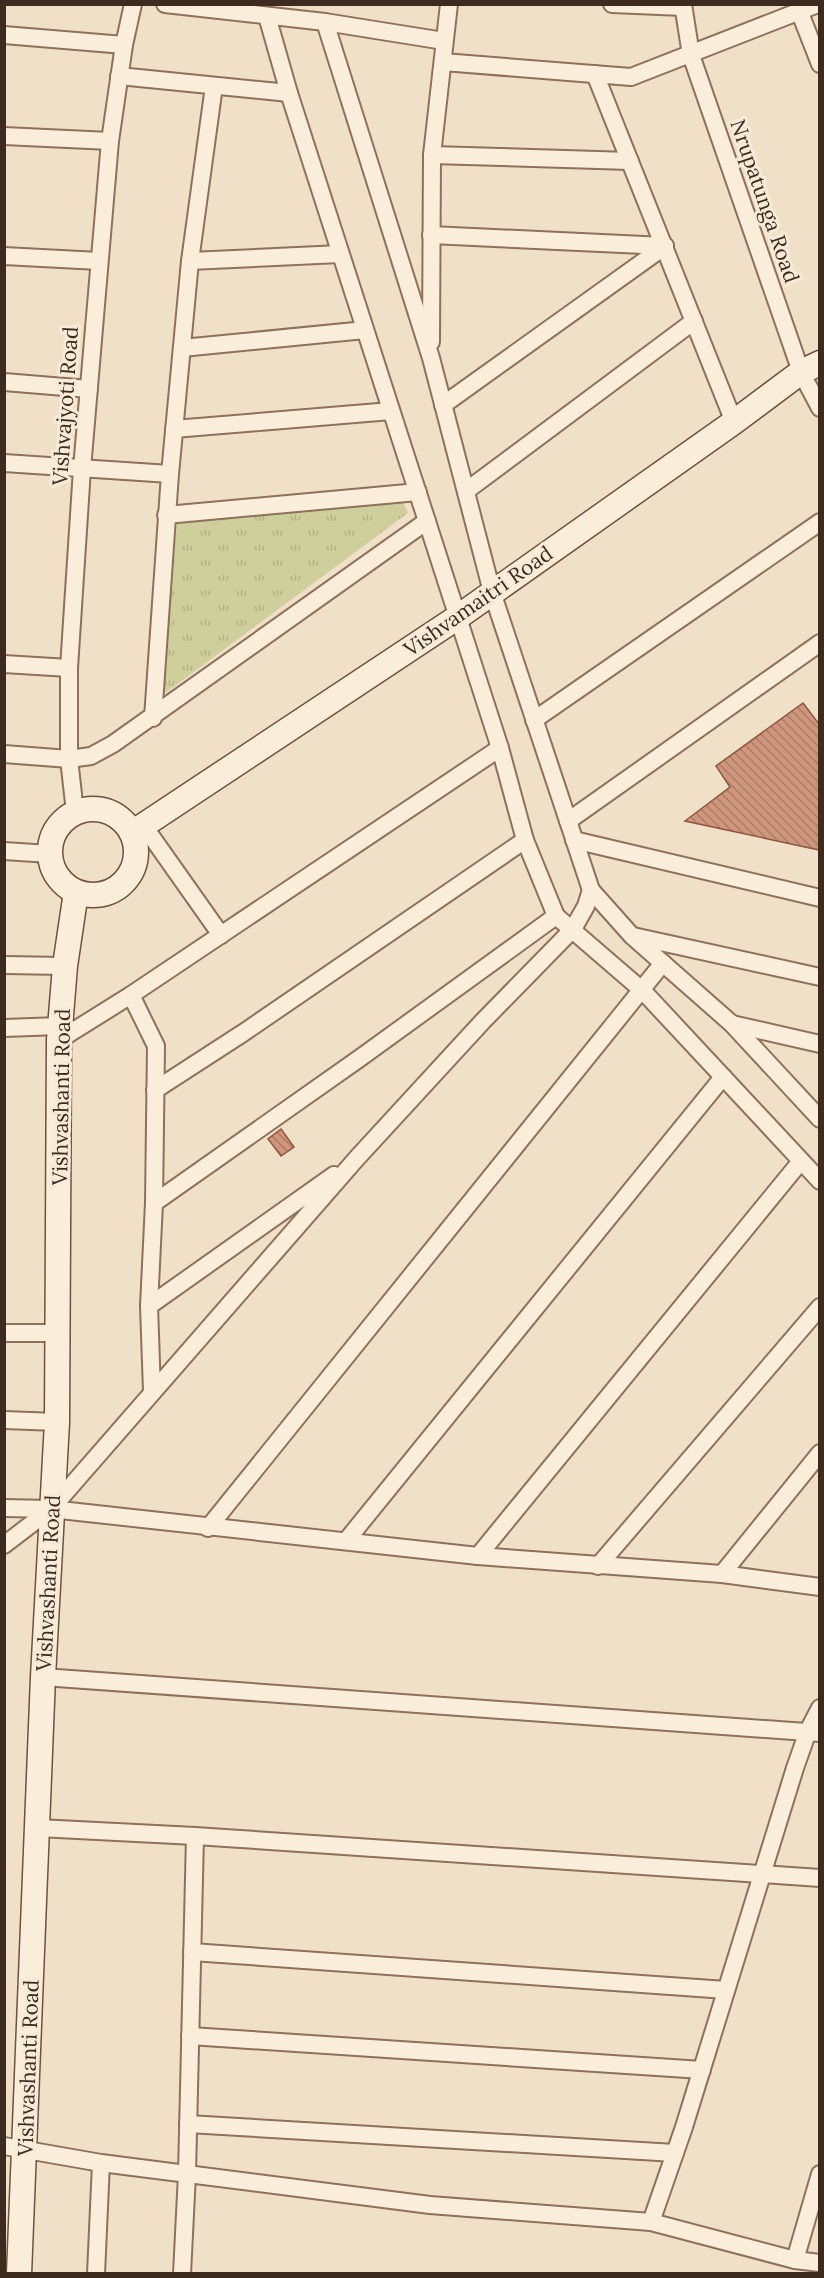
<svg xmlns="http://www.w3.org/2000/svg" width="824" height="2278" font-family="Lora,serif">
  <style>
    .grass { fill: url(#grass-tufts) }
    .building { fill: url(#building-back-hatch); stroke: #8d5740; stroke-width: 1.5 }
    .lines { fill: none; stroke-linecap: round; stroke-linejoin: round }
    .street-casing { stroke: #8d715b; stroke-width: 20 }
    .secondary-casing { stroke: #6f523e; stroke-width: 27 }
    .street { stroke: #faeedb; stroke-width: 16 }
    .secondary { stroke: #faeedb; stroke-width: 24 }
    .labels { text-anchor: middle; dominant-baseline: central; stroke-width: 6; stroke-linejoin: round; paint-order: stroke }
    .street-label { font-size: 21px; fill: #3d2b20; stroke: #f7ebd7 }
  </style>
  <defs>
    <pattern id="grass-tufts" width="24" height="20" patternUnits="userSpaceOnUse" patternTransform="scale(1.5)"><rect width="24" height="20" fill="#cecf9a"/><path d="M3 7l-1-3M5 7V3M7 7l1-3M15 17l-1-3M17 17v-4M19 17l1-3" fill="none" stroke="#b2b284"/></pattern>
    <pattern id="building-back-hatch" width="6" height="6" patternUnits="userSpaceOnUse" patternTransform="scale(1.5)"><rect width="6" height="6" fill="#d0967c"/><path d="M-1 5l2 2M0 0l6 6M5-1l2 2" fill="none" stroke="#aa7b65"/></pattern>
  </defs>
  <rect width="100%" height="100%" fill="#f0e0c7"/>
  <path class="grass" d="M402,500L408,513L160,697L177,522Z"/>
  <g class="building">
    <path d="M803,703L819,724V850L685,821L730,787L716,766Z"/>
    <path d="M281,1129L294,1147L281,1156L268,1139Z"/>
  </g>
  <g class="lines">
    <defs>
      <g id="street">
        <path d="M165,4L325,22L444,41"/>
        <path d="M612,4L683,7"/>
        <path d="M683,4L691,55L801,372L820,408"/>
        <path d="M801,4L800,13L820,64"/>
        <path d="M267,16L289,93L500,748L525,840L556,916L643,991L820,1181"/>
        <path d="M325,22L431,358L492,592L591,890L632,936L732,1024L820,1119"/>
        <path d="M4,35L124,45"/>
        <path d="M443,62L631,77L818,4"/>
        <path d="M595,74L734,422"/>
        <path d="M119,76L289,93"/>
        <path d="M4,136L110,141"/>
        <path d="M432,155L630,161"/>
        <path d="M431,235L665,246"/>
        <path d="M4,256L99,261"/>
        <path d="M190,261L340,254"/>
        <path d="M431,342L432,155L449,4"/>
        <path d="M182,348L365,330"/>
        <path d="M4,382L89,389"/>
        <path d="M443,405L665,246"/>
        <path d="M174,429L391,411"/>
        <path d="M4,463L170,474"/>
        <path d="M466,491L694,321"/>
        <path d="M166,515L418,492"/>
        <path d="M4,664L69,668"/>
        <path d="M153,718L170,474L190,261L214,86"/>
        <path d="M534,720L820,522"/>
        <path d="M4,754L69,759L91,756L113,744L427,521"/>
        <path d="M75,812L69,759V668L82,469L110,141L124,45L133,4"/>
        <path d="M568,821L820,643"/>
        <path d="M144,826L221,935"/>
        <path d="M574,840L820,898"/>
        <path d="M4,851L50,854"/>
        <path d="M633,936L820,977"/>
        <path d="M4,965L65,966"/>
        <path d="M131,995L156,1046L154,1203L149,1306L152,1391"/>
        <path d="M732,1024L820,1044"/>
        <path d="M4,1028L60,1026"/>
        <path d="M59,1040L131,995L500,748"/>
        <path d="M155,1090L243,1033L525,840"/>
        <path d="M154,1203L360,1058L556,916"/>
        <path d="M149,1306L334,1175"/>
        <path d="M4,1333H58"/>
        <path d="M4,1420L57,1422"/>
        <path d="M4,1508L51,1509L478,1556L722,1574L820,1587"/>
        <path d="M208,1528L663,963"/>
        <path d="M346,1541L723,1077"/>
        <path d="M4,1545L51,1509L357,1158L483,1021L573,929L586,906L591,890"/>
        <path d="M478,1556L801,1161"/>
        <path d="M598,1566L820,1307"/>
        <path d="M722,1574L820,1453"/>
        <path d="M43,1677L820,1733"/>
        <path d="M38,1828L195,1836L820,1878"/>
        <path d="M192,1952L726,1990"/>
        <path d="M190,2036L702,2070"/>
        <path d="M188,2124L675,2153"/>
        <path d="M4,2146L101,2163L430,2205L651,2222L795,2260L820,2263"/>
        <path d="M651,2222L684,2127L795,1768L808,1731L820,1708"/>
        <path d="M795,2260L820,2174"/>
        <path d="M96,2274L101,2163"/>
        <path d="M182,2274L187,2174L195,1836"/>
      </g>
      <g id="secondary">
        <circle cx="93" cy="852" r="43"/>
        <path d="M132,833L458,617L734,422L801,372L820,363"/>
        <path d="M19,2274L43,1677L57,1422L59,1040L65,966L76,892"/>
      </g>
    </defs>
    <use href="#street" class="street-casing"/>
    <use href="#secondary" class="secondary-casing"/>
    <use href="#street" class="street"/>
    <use href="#secondary" class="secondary"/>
  </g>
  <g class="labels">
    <g class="street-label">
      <text transform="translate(765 201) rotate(71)">Nrupatunga Road</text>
      <text transform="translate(65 406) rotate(-86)">Vishvajyoti Road</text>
      <text transform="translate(478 601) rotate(-35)">Vishvamaitri Road</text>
      <text transform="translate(61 1097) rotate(-89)">Vishvashanti Road</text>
      <text transform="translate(48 1583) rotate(-87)">Vishvashanti Road</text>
      <text transform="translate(28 2068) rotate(-88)">Vishvashanti Road</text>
    </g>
  </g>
  <rect width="824" height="2278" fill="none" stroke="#3d2b20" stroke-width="12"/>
</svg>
